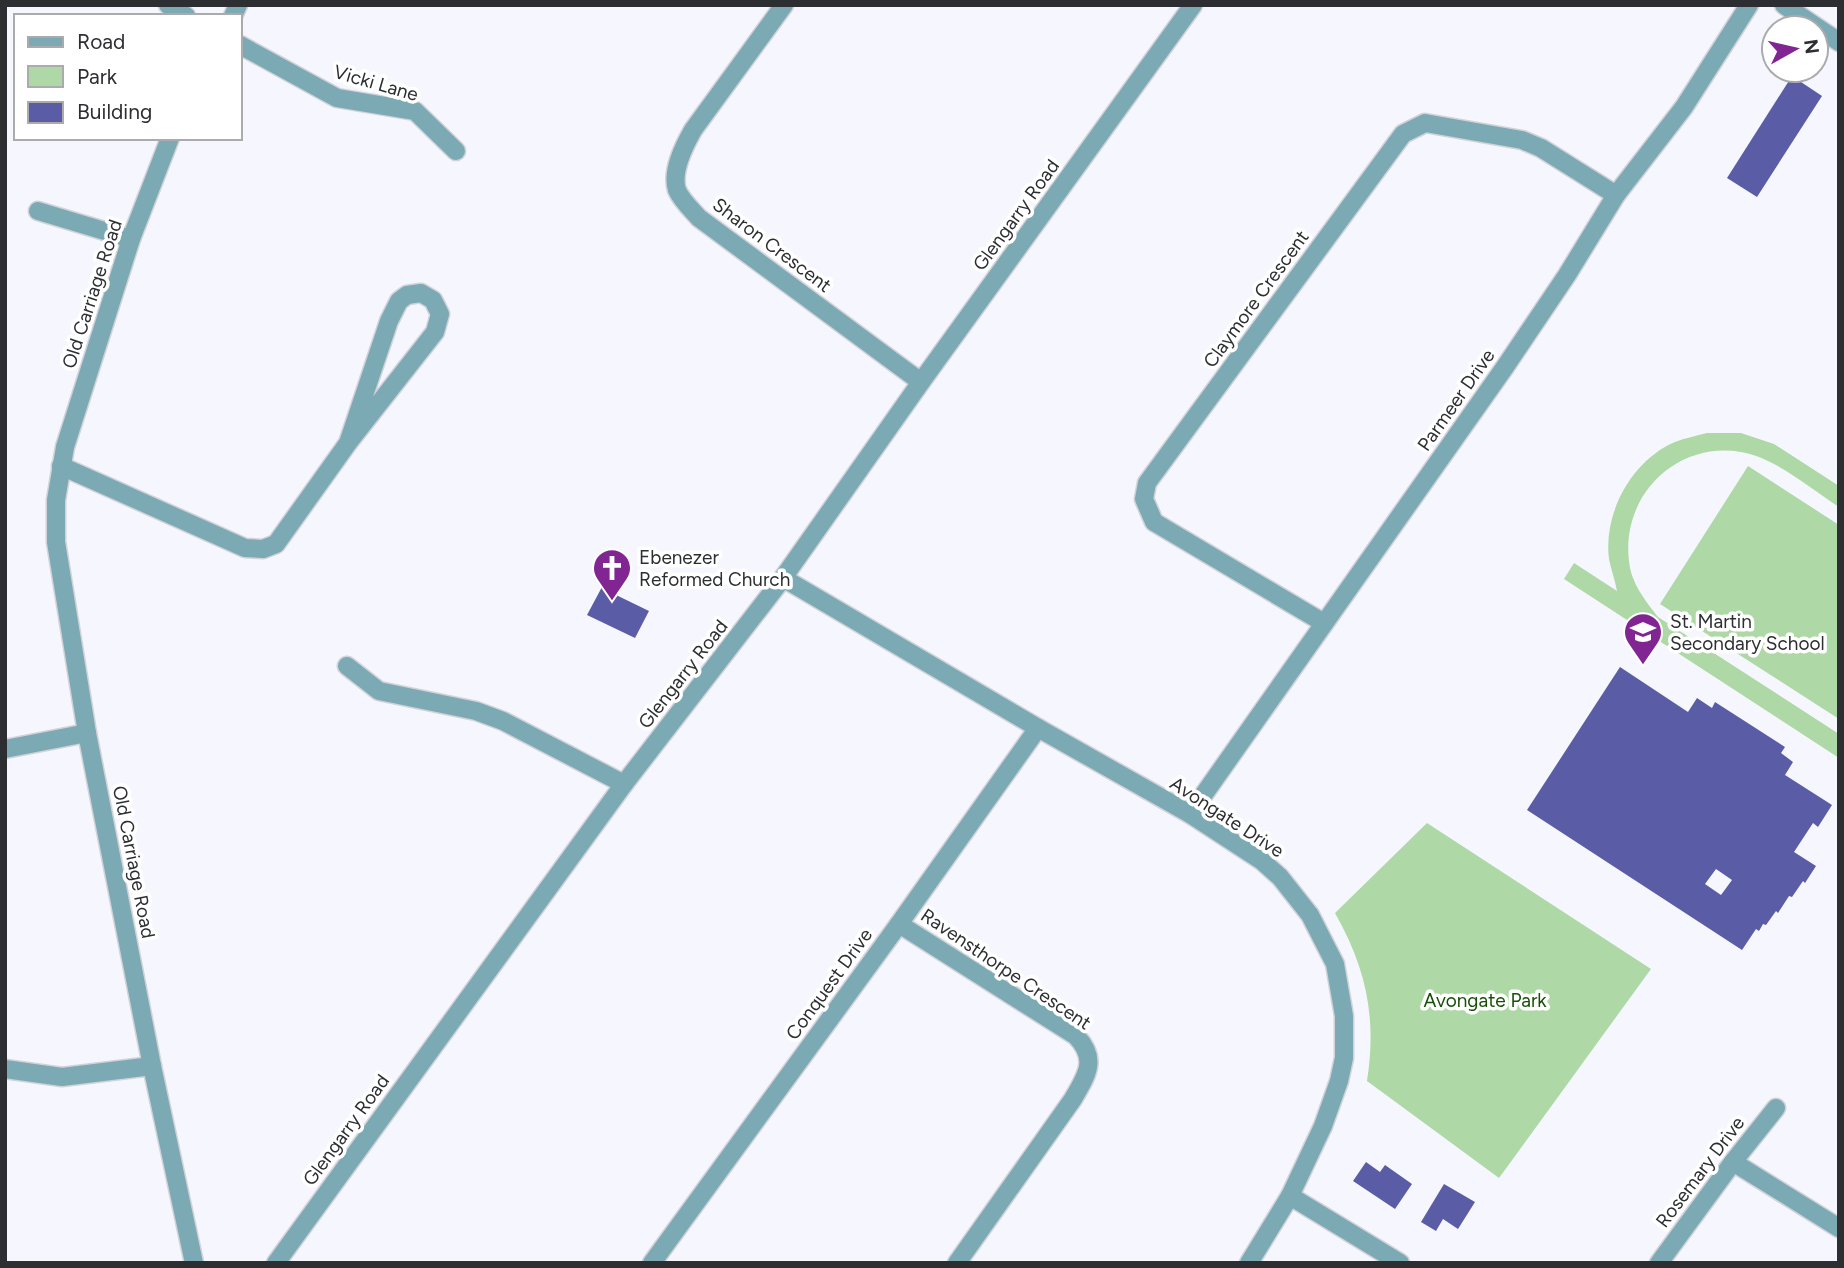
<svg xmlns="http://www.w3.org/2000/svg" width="1844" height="1268" font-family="Figtree,sans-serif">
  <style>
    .green { fill: #aed8a5 }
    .building { fill: #5a5ca5; fill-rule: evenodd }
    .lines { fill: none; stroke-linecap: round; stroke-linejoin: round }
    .minor-casing { stroke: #d2d3d9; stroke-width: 21 }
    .minor { stroke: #7caab4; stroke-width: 18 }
    .labels { text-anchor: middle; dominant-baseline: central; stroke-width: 7; stroke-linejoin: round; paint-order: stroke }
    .street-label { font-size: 19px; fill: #2d2e32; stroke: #fff }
    .poi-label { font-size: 19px; fill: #2d2e32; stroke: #fff; text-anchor: start }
    .park-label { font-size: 19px; fill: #174f06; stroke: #fff }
  </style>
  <rect width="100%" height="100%" fill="#f6f7fe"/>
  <g class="green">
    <path d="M1707,433H1741L1774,444L1839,486V507C1811,489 1774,457 1741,452C1676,441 1621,496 1629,561C1631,583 1645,600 1658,617L1839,734V758L1564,579L1574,563L1617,591C1615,580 1611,569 1609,559C1603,513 1632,460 1675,442C1685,438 1696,436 1707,433Z"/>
    <path d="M1748,466L1839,525V719L1660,604Z"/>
    <path d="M1427,823L1651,969L1499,1178L1367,1081C1377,1017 1366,968 1335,913Z"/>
  </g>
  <g class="building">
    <path d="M1792,76L1822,96L1757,197L1727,178Z"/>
    <path d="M610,572L620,578L612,593L649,611L635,638L587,615Z"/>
    <path d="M1620,667L1688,712L1697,698L1712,708L1715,702L1785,747L1781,753L1793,762L1785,775L1832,805L1818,827L1813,823L1794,852L1816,866L1805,883L1803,881L1792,897L1789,896L1778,913L1776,911L1766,925L1763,924L1759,931L1756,929L1742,950L1527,810ZM1716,869L1732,880L1721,895L1705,884Z"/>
    <path d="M1366,1162L1380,1172L1385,1165L1412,1184L1395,1209L1353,1181Z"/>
    <path d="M1444,1184L1475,1202L1458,1229L1443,1219L1436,1231L1421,1222Z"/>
  </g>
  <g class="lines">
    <defs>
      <g id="minor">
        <path d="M168,5L186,16"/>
        <path d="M784,5L693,130C684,146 671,171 677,190C681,200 692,210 699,218L921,382"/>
        <path d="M1784,5L1839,42"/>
        <path d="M233,16L238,5"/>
        <path d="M240,45L337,98L415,111L456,151"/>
        <path d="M170,138L131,239L65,447L56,500V542L87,733L152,1066L194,1263"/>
        <path d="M38,211L131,239"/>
        <path d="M61,466L245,548L263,549L276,544L348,443L435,332L440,314L433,300L421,293L407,295L399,301L389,321L348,443"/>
        <path d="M783,578L1038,728L1190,814L1262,861L1280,877L1310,915L1335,964L1344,1016V1058L1339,1081L1323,1126L1290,1196L1249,1263"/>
        <path d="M1324,623L1154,522L1144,499L1147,483L1403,134L1425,123L1522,140L1541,148L1616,195"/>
        <path d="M347,666L379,691L476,711L503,721L624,784"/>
        <path d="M5,749L87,733"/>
        <path d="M1190,814L1505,367L1567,275L1616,195L1684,107L1749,5"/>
        <path d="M899,924L1076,1036C1098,1059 1087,1075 1073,1099L957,1263"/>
        <path d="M5,1069L62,1077L152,1066"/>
        <path d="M1733,1162L1839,1228"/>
        <path d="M1290,1196L1400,1263"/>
        <path d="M276,1263L624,784L783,578L921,382L1193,5"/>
        <path d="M652,1263L899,924L1038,728"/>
        <path d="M1659,1263L1733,1162L1776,1108"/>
      </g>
    </defs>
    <use href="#minor" class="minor-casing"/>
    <use href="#minor" class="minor"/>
  </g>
  <defs>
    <symbol id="church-pin" viewBox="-11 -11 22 30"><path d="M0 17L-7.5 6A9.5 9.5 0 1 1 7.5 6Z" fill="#802592" stroke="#fff"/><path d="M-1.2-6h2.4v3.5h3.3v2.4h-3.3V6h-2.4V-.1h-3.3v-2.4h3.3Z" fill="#fff"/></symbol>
    <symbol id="school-pin" viewBox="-11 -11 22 30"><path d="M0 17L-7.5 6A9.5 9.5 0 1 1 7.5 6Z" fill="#802592" stroke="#fff"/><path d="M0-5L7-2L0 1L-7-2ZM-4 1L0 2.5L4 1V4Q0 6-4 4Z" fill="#fff"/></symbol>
  </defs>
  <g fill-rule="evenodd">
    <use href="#church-pin" x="590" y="546" width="44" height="60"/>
    <use href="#school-pin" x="1621" y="610" width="44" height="60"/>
  </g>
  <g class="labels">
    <g class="street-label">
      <text transform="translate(376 83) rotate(16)">Vicki Lane</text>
      <text transform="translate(1016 215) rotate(-54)">Glengarry Road</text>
      <text transform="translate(772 245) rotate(37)">Sharon Crescent</text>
      <text transform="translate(92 294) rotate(-72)">Old Carriage Road</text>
      <text transform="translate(1256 299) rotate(-54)">Claymore Crescent</text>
      <text transform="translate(1456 400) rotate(-55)">Parmeer Drive</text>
      <text transform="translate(683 674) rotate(-52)">Glengarry Road</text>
      <text transform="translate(1227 817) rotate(33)">Avongate Drive</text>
      <text transform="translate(134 862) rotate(79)">Old Carriage Road</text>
      <text transform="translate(1006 969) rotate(34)">Ravensthorpe Crescent</text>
      <text transform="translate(829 984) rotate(-54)">Conquest Drive</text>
      <text transform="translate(346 1130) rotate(-54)">Glengarry Road</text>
      <text transform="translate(1700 1172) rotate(-53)">Rosemary Drive</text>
    </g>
    <g class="poi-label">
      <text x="639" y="557">Ebenezer<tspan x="639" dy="22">Reformed Church</tspan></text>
      <text x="1670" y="621">St. Martin<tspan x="1670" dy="22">Secondary School</tspan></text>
    </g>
    <g class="park-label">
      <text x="1485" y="1000">Avongate Park</text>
    </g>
  </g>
  <rect width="1844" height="1268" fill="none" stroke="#2d2e32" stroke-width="14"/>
  <rect x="14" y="14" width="228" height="126" fill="#ffffff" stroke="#ababad" stroke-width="2"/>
  <rect x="28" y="37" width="35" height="10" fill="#7caab4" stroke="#ababad" stroke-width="2"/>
  <text x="77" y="49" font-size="21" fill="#2d2e32">Road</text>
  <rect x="28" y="66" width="35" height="21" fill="#aed8a5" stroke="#ababad" stroke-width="2"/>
  <text x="77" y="84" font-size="21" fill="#2d2e32">Park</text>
  <rect x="28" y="102" width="35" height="21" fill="#5a5ca5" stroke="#ababad" stroke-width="2"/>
  <text x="77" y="119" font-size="21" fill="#2d2e32">Building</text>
  <g transform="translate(1795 49) rotate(82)"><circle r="33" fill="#ffffff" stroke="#ababad" stroke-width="2"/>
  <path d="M0-5L12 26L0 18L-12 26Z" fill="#802592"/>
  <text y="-10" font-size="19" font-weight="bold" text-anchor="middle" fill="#2d2e32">N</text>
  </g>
</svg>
